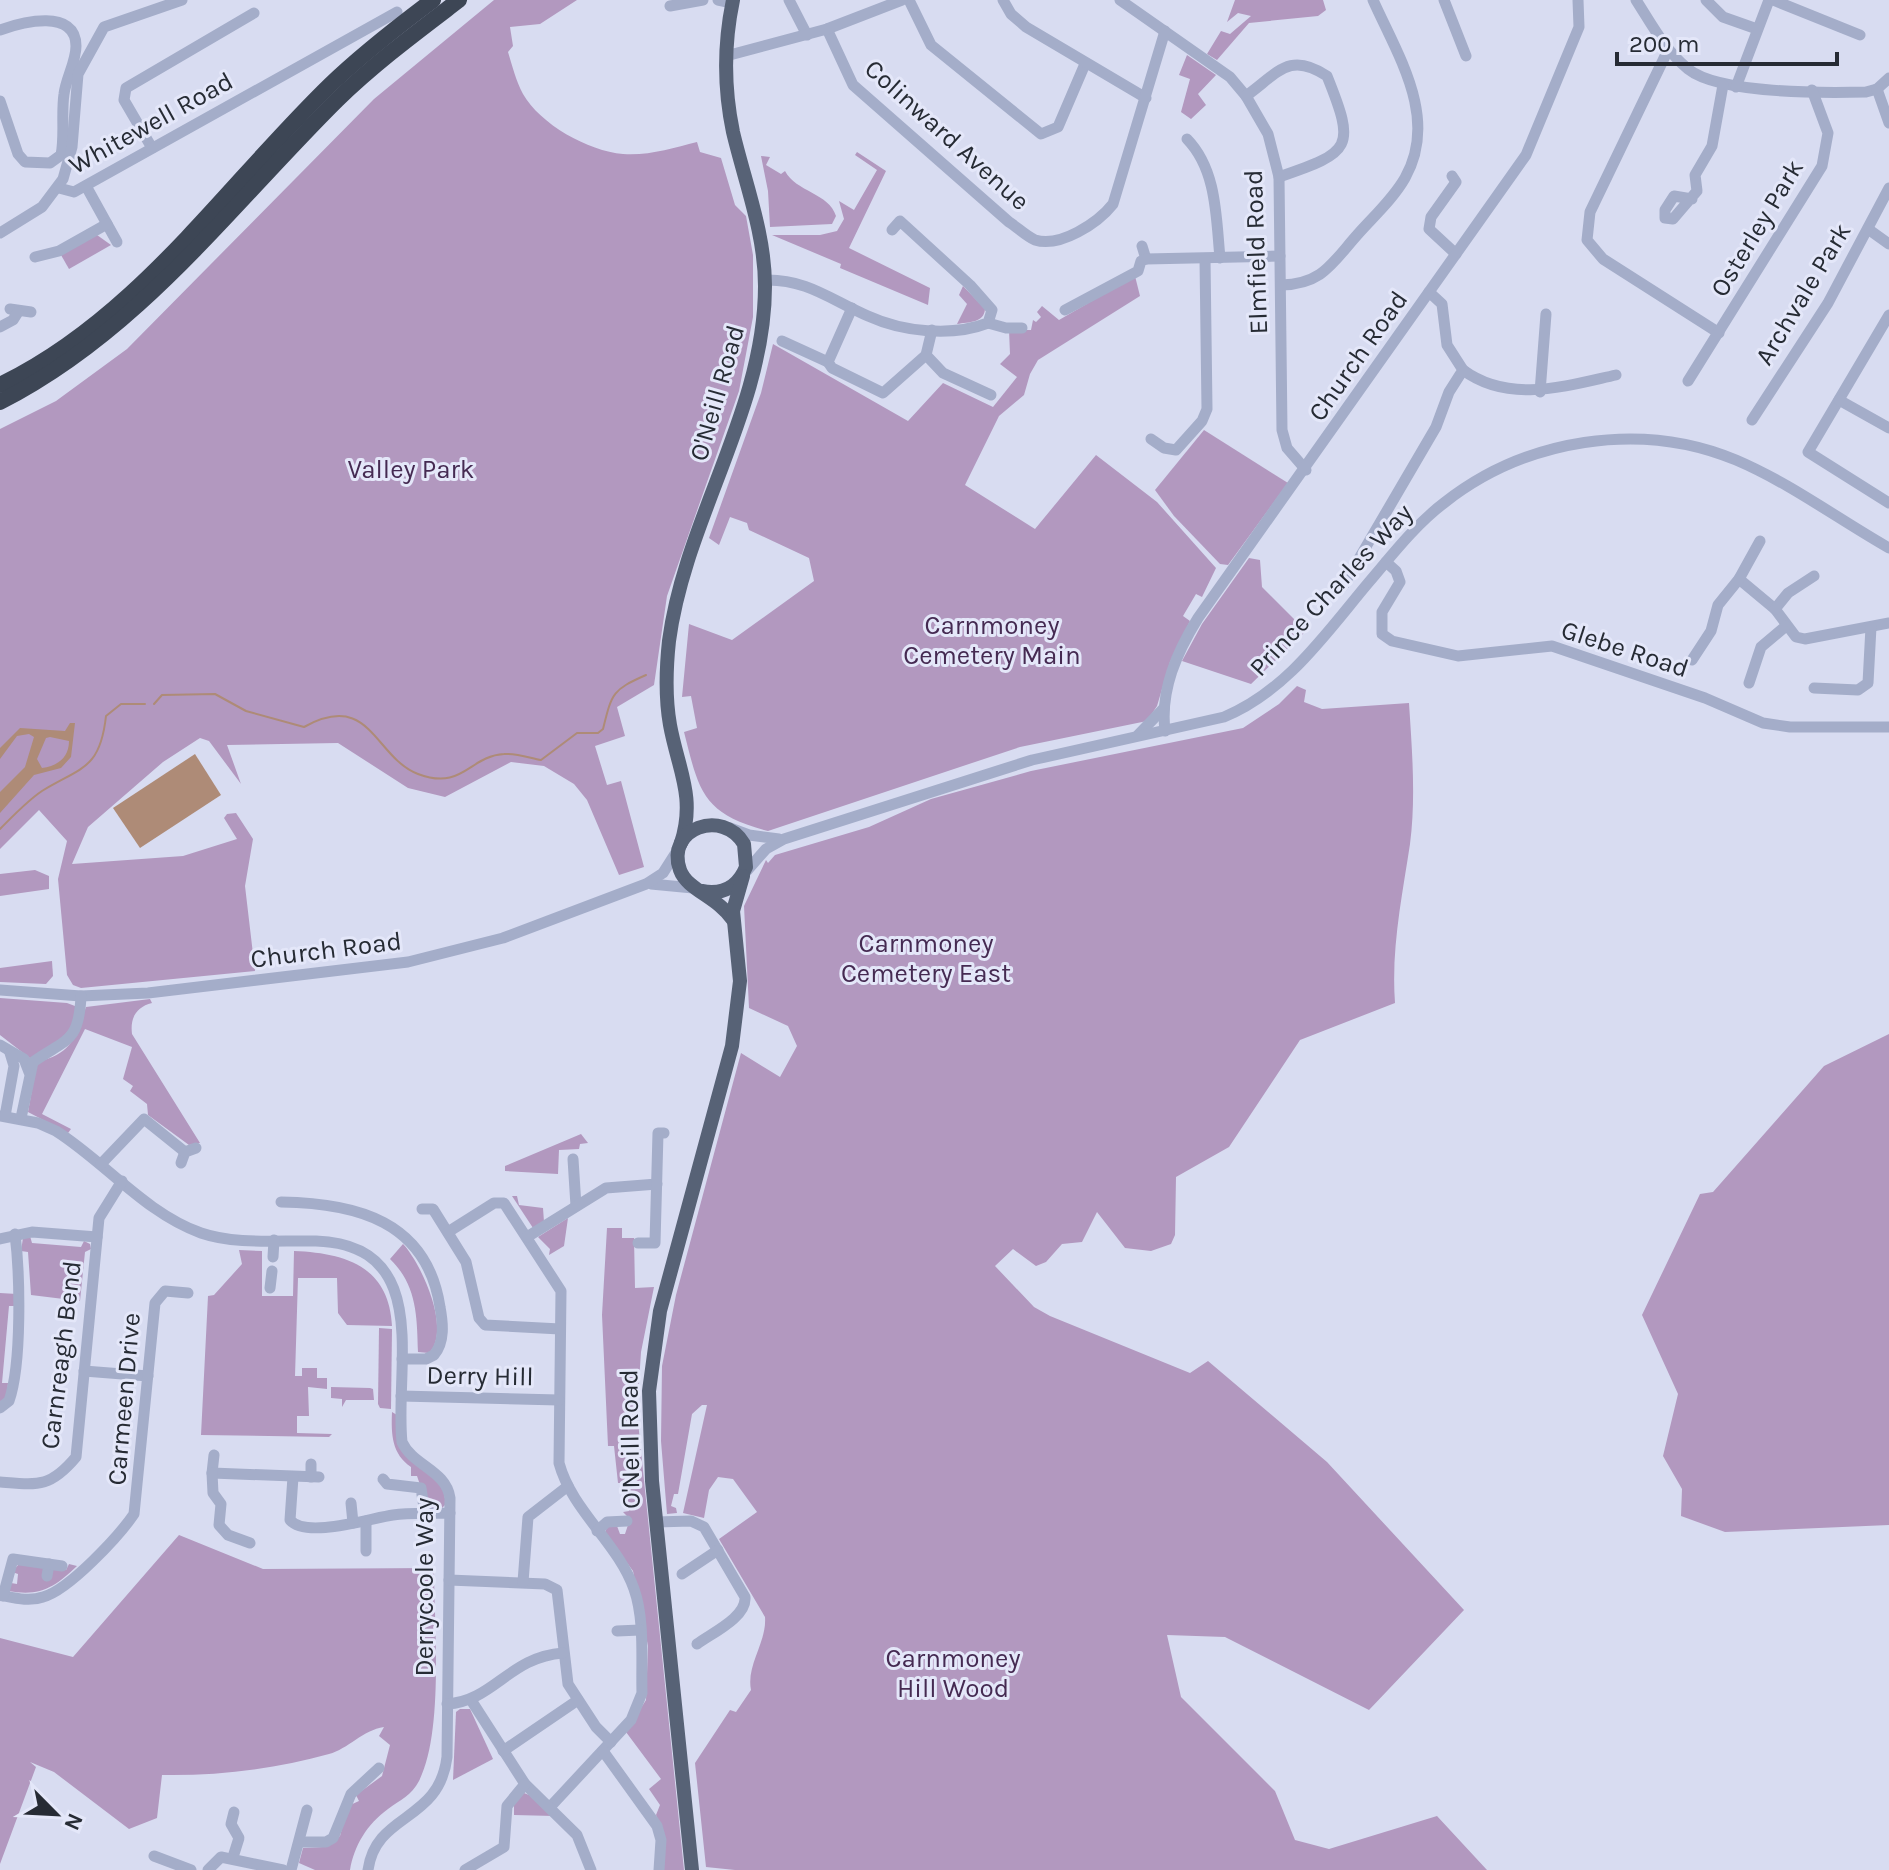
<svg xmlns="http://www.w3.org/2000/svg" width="1889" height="1870" font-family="Karla,sans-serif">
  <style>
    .green { fill: #b298bf }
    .water { fill: #ae8b77; fill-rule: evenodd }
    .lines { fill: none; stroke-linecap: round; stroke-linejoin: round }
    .stream { stroke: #ae8b77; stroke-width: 2 }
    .minor { stroke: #a4adc9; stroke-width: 11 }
    .major { stroke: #576276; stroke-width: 14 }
    .highway { stroke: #3d4655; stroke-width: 16 }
    .labels { text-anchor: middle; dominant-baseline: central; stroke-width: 6; stroke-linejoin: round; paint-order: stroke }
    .street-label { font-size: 26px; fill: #262b34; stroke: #e4e7f9 }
    .park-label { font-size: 26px; fill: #452a52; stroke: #e4e7f9 }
  </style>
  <rect width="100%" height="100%" fill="#d8dcf1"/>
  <g class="green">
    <path d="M494,0H577L540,24L510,27L513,46L508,52C512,65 516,81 523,94C540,124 588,151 623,154C648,156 673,148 697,142L700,152L721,158L735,205L746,216L753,255V317L739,391L667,596L654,685L617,707L625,736L595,746L607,785L621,781L644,867L619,875L587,800L574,784L544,766L511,762L445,797L408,788L338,743L227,745L241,784L209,741L200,738L163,762L88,827L72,864L183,856L237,839L224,818L227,814L236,813L253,839L245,886L255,971L81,988L73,985L67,975L58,879L67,841L39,810L0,849V429L56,401L127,349L374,99Z"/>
    <path d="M1235,0H1323L1326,10L1318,16L1249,23L1217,60L1207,54L1221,31L1230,34L1251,16L1238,13L1227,22Z"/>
    <path d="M1187,55L1216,75L1198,94L1206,105L1191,119L1181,112L1190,79L1179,75Z"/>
    <path d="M857,152L886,171L849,248L930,288L928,305L840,268L841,264L772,235H820L837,231L844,219L839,201L854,210L877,170L855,155Z"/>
    <path d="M761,156L770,157L766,165L781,174L785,171C796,192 829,193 836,216L832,224L770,227L768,191Z"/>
    <path d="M97,235L111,245L69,269L61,255Z"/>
    <path d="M1135,276L1140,296L1038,360L1030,374L1024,395L999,416L965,485L1035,529L1096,455L1157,502L1216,568L1202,597L1196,594L1183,616L1190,621L1170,662L1157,706L1147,721L1020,747L768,831C702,814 699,791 684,732L697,728L691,696L682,697L689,624L732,640L814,581L809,558L749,530L747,523L730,517L719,545L709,538L761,393L773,344L908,421L943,383L993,407L1017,377L1000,364L1010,354L1009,330H1031L1033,320L1036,322L1041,317L1037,312L1042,306L1059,320Z"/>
    <path d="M963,286L985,309C984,323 969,322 957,324L967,304L959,295Z"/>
    <path d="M1204,430L1288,483L1228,565L1220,564L1174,516L1155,490Z"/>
    <path d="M1249,558L1260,560L1262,587L1306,631L1251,684L1182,661L1202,624Z"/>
    <path d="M1297,686L1306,690L1304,702L1322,709L1409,703C1412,750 1416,798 1410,844C1402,897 1391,949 1395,1003L1300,1040L1229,1147L1176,1177L1175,1235L1171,1244L1151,1251L1125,1248L1097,1212L1082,1242L1062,1244L1046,1262L1036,1266L1013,1249L995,1266L1034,1307L1050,1316L1190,1373L1208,1361L1327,1462L1464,1610L1369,1710L1225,1637L1167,1635L1181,1697L1275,1791L1295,1840L1329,1849L1437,1816L1487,1870H735L706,1867L695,1763L730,1710L736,1712L751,1690C746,1665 767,1642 765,1617L719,1539L757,1512L733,1479L718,1477L709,1490L704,1518L683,1513L707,1405H702L692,1414L678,1494H674L671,1506L676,1508L677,1513L667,1514L661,1441L662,1366L676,1295L741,1053L780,1077L797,1046L788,1026L749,1008L744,906L766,860L768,863L775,855L869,827L931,799L1031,771L1243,728L1279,704Z"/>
    <path d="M35,870L49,876V889L0,896V874Z"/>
    <path d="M52,961L53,976L46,984L0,982V968Z"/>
    <path d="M0,998L67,1003L75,1006C77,1035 52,1045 31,1059L0,1035Z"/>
    <path d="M150,999L152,1003C136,1007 130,1018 132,1034L200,1143L189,1145L148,1115L147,1104L130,1091L133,1086L123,1079L132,1047L85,1029L42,1114L71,1129L68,1133L28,1112L37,1062C73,1053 75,1038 86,1007Z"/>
    <path d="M1889,1034V1525L1725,1532L1681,1516L1682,1489L1663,1456L1678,1394L1642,1315L1700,1194L1713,1192L1824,1066Z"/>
    <path d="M581,1134L588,1143L580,1144L579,1149L559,1150L558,1174L505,1171V1166Z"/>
    <path d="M512,1196H517L519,1205L543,1208L544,1222L533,1228Z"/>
    <path d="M568,1218L564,1246L549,1255L550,1249L538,1237Z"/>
    <path d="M607,1228H622V1238H634L635,1288L654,1287L641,1352L637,1412L684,1870H663L664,1834L656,1815L660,1805L649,1789L661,1779L626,1732L646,1700L648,1646L633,1571L605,1533L607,1527L617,1526L620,1534H625L630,1519L623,1512L629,1511L625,1483H618L614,1446H608L602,1315Z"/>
    <path d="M30,1236L32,1243L81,1247L84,1241L90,1244L91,1249L85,1252L80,1301L31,1295L28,1252L21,1251L23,1238Z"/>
    <path d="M403,1244C421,1263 452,1330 429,1353L418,1352C417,1316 417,1285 390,1259Z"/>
    <path d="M239,1250L262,1251V1296H293L294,1251C345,1253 389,1266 392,1326L347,1325L338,1313L337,1278H298L295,1376H302V1368H317V1378H327V1389L308,1387L309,1416H297V1433L332,1434L329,1437L201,1435L208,1296L214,1295L242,1264Z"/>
    <path d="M0,1293L17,1294L16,1306H9L2,1383H8L7,1396L0,1403Z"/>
    <path d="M379,1328L392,1329L391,1409L380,1408L378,1404Z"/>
    <path d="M331,1387L370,1388L373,1389L374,1400H346L342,1407V1399L331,1398Z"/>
    <path d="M392,1412L397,1415L398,1441L443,1488L446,1504L442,1508H428L417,1476H411V1467C392,1454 391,1435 392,1412Z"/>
    <path d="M179,1535L263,1569L434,1568C434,1626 444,1731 419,1781C412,1795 400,1800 388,1809C367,1824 354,1846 350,1870H315L299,1863L303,1848L323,1847L340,1836L348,1806L359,1801L356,1795L382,1776L390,1745L379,1736L384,1727C363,1730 348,1749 329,1754C275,1769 217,1776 162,1775L157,1818L129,1829L54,1772L30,1762L36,1767L0,1864V1638L73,1657Z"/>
    <path d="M19,1564L66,1570L69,1564L77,1566C55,1587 40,1597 9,1591L11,1583L17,1584L18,1574L12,1572Z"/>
    <path d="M460,1709H470L493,1759L453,1780L456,1712Z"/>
    <path d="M524,1793L529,1795L554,1816L514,1815V1804Z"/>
  </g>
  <g class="water">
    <path d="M70,723H75L71,757L61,768L34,775L0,813V792L25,767L34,737L29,734L17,736L0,759V748L20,728L65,731ZM50,737L69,741C69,758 57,766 42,768L37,759L46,738Z"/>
    <path d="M195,754L221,795L140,848L113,808Z"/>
  </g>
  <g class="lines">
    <g class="stream">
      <path d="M154,704L162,695L215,694L246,711L304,727C371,690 374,757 418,774C463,791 469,756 504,754C516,753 530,758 541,760L577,733H598L603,729C612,693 612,690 646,675"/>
      <path d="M0,829C13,816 27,801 42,791C81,767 100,770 106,716L121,704H145"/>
    </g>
    <g class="minor">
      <path d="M718,0L732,3"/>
      <path d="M789,0L807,35"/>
      <path d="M909,0L931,45L1041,134L1058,127L1085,64"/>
      <path d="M1003,0L1011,14L1026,27L1146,98"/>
      <path d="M1120,0L1230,77L1246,96L1268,134L1279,177L1282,430L1287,448L1306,470"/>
      <path d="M1444,0L1466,56"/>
      <path d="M1636,0C1652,25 1665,50 1688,69C1719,94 1824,93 1866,92L1877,89L1889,78"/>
      <path d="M1706,0L1723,17L1757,29"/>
      <path d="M1773,0L1860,35"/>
      <path d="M670,6L703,0"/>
      <path d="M827,29L853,85L1009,222C1017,227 1026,236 1035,240C1060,248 1098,223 1113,204L1165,31"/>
      <path d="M0,30C22,22 76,8 76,46C76,62 66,78 64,94C61,114 65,136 61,155L50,163L25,162L18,154L0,101"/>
      <path d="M1668,50L1590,212L1587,240L1603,259L1719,333"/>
      <path d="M726,56L827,29L902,0"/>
      <path d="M1736,87L1769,0"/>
      <path d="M1877,89L1889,123"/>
      <path d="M1246,96C1278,73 1289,51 1327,76C1356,148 1352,152 1279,177"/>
      <path d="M1187,139C1217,170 1216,217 1220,258"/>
      <path d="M152,148L124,100L126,88L254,13"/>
      <path d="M1452,176L1456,182L1431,217L1429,229L1456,254"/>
      <path d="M86,186L117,242"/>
      <path d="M59,188L74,192L397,12"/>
      <path d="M1692,199L1674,196L1665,210V218L1673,219L1697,191L1695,175L1712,146L1723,85"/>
      <path d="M1868,229L1889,244"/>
      <path d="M0,233L42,207L63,179L72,147L78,74L104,27L182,0"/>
      <path d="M1142,246L1146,259"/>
      <path d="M35,257L59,251L107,224"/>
      <path d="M765,280C807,279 831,300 868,316C903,332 952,337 988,323L992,310L970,285L900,221L892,230"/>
      <path d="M1281,285C1323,284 1332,263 1358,234C1374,216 1393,199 1405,178C1439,118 1398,56 1373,0"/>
      <path d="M852,308L828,362L832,368L883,393L926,355L932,330"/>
      <path d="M10,309L31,312"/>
      <path d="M1065,310L1138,271L1141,261L1146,259L1280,256"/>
      <path d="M1889,315L1808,452L1889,503"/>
      <path d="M988,323L1006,328H1022"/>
      <path d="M0,327L13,320L18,312"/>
      <path d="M782,341L828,362"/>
      <path d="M926,355L943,373L991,395"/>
      <path d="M1463,370C1509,404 1566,386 1616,375"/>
      <path d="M1688,381L1822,166L1828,133L1812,90"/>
      <path d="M1540,392L1546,314"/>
      <path d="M1839,400L1889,428"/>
      <path d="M1752,420L1828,303L1889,188"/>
      <path d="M1151,439L1164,448L1176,450L1202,421L1207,409L1205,259"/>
      <path d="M1386,562L1396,571L1400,582L1382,612V634L1392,641L1458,656L1552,646L1705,698L1763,723L1790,727H1889"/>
      <path d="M1739,579L1775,609L1796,637L1805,639L1889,623"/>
      <path d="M1343,586L1436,427L1449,392L1463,370L1447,345L1442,304L1429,292"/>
      <path d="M1775,609L1788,593L1814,576"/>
      <path d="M1692,660L1711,631L1718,605L1739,579L1760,541"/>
      <path d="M1749,683L1761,647L1786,626"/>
      <path d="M1814,688L1858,690L1868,683L1871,627"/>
      <path d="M1165,731C1160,690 1177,652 1198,618L1526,155L1579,27L1578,0"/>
      <path d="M1138,735L1164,708"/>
      <path d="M730,828L749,835L779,839"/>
      <path d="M744,874L766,849L784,839L1032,760L1224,717C1287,691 1326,633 1369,582C1392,555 1415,525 1444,503C1525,439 1640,420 1736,460C1790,483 1838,519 1889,548"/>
      <path d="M651,884L693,888"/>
      <path d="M0,990L81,996L148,993L408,962L503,938L646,884L663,873L677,851"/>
      <path d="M0,1045L24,1059L29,1072"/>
      <path d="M0,1116L38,1123L56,1131C105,1162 145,1213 201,1233C236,1245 279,1240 316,1241C434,1245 394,1368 402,1442C413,1466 446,1470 450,1498L447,1757C439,1823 376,1812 368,1870"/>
      <path d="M5,1116L14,1066L10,1053"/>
      <path d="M21,1118L33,1062C65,1039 79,1044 81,996"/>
      <path d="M573,1159L576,1206"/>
      <path d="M181,1163L185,1152L196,1148"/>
      <path d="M101,1164L144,1119L185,1152"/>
      <path d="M281,1202C356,1203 427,1221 440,1307C443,1323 445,1342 434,1355L426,1359H402"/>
      <path d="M422,1209H433L466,1262L479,1318L485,1325L560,1329"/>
      <path d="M448,1232L494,1203H504L561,1291L559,1463C572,1511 618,1543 634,1589C645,1620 641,1660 642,1693L631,1720L551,1806"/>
      <path d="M527,1237L606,1188L657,1184"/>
      <path d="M0,1239L32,1232L97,1237"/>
      <path d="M638,1243H655L658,1133H664"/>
      <path d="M273,1257L274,1240"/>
      <path d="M270,1288L272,1271"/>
      <path d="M84,1371L148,1376"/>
      <path d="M401,1396L559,1400"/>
      <path d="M0,1408L9,1401C22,1364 20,1274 15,1234"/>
      <path d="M214,1455L212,1473L319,1477"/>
      <path d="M212,1473L213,1493L221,1504L219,1525L228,1535L250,1543"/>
      <path d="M293,1477L290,1520C306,1539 371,1518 393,1515C412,1512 431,1514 450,1513"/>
      <path d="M311,1477V1464"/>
      <path d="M383,1479L387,1484L421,1488L425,1514"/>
      <path d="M0,1482C38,1485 50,1488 76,1457L99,1218L122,1181"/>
      <path d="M351,1503L353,1523"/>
      <path d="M656,1522L691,1521L704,1527L745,1597C747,1617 712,1633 697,1644"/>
      <path d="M597,1531L607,1522L627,1521"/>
      <path d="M366,1551V1521"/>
      <path d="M682,1574L718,1550"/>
      <path d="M47,1576L49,1564"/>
      <path d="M449,1580L545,1584L557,1590L568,1684L596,1727L611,1742"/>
      <path d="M523,1582L528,1517L568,1486"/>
      <path d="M0,1595C15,1598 29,1602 43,1597C69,1590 119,1536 134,1514L155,1303L165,1291L188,1293"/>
      <path d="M3,1596L13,1559L62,1566"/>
      <path d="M617,1631L640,1630"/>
      <path d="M471,1700L525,1784L577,1835L591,1870"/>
      <path d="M447,1704C494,1701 509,1657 563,1653"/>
      <path d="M503,1751L578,1700"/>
      <path d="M603,1751L657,1826L661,1840L659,1870"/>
      <path d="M300,1842H326L333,1838L351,1794L379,1768"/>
      <path d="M154,1856L191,1870"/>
      <path d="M233,1857L239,1838L231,1824L234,1812"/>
      <path d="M208,1870L221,1857L283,1870"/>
      <path d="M291,1870L307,1810"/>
      <path d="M465,1870L504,1847L507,1806L525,1784"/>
    </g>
    <g class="major">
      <path d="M681,843C696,797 678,769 670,725C665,697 666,669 669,641C685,519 765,410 765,286C765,233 745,183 733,132C724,89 724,43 733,0"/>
      <path d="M702,891C723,895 738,887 746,867L744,844C723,808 665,828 680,870C687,890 718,897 733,920"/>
      <path d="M692,1870L652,1481L649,1391L660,1311L732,1046L740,981L733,911L743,876"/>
    </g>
    <g class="highway">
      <path d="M0,385C137,319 224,188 330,85C362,54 397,27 433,0"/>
      <path d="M0,402C139,331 229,207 337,100C375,63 417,32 459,0"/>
    </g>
  </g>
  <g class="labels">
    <g class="street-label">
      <text transform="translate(151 123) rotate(-29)">Whitewell Road</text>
      <text transform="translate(947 135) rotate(42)">Colinward Avenue</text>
      <text transform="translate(1757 228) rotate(-59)">Osterley Park</text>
      <text transform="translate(1256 252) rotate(-92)">Elmfield Road</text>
      <text transform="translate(1803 294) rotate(-59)">Archvale Park</text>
      <text transform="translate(1358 356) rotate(-55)">Church Road</text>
      <text transform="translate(717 393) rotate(-74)">O'Neill Road</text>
      <text transform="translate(1331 590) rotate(-47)">Prince Charles Way</text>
      <text transform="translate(1625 649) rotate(18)">Glebe Road</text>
      <text transform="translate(326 950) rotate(-7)">Church Road</text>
      <text transform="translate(61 1355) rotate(-83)">Carnreagh Bend</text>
      <text transform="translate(480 1376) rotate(1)">Derry Hill</text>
      <text transform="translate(124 1399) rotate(-85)">Carmeen Drive</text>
      <text transform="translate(630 1439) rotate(-91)">O'Neill Road</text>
      <text transform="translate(424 1587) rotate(-90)">Derrycoole Way</text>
    </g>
    <g class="park-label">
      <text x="411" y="469">Valley Park</text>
      <text x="992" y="625">Carnmoney<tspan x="992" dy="30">Cemetery Main</tspan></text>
      <text x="926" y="943">Carnmoney<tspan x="926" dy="30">Cemetery East</tspan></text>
      <text x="953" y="1658">Carnmoney<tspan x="953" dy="30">Hill Wood</tspan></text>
    </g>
  </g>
  <g transform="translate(56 1814) rotate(114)" stroke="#e4e7f9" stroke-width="6" paint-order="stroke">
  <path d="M0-6L14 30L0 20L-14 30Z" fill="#262b34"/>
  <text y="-12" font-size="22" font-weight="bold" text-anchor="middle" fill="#262b34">N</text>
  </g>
  <path d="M1617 52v12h220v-12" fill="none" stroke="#262b34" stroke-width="4"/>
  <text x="1629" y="52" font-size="24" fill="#262b34" stroke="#e4e7f9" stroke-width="6" paint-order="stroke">200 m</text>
</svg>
